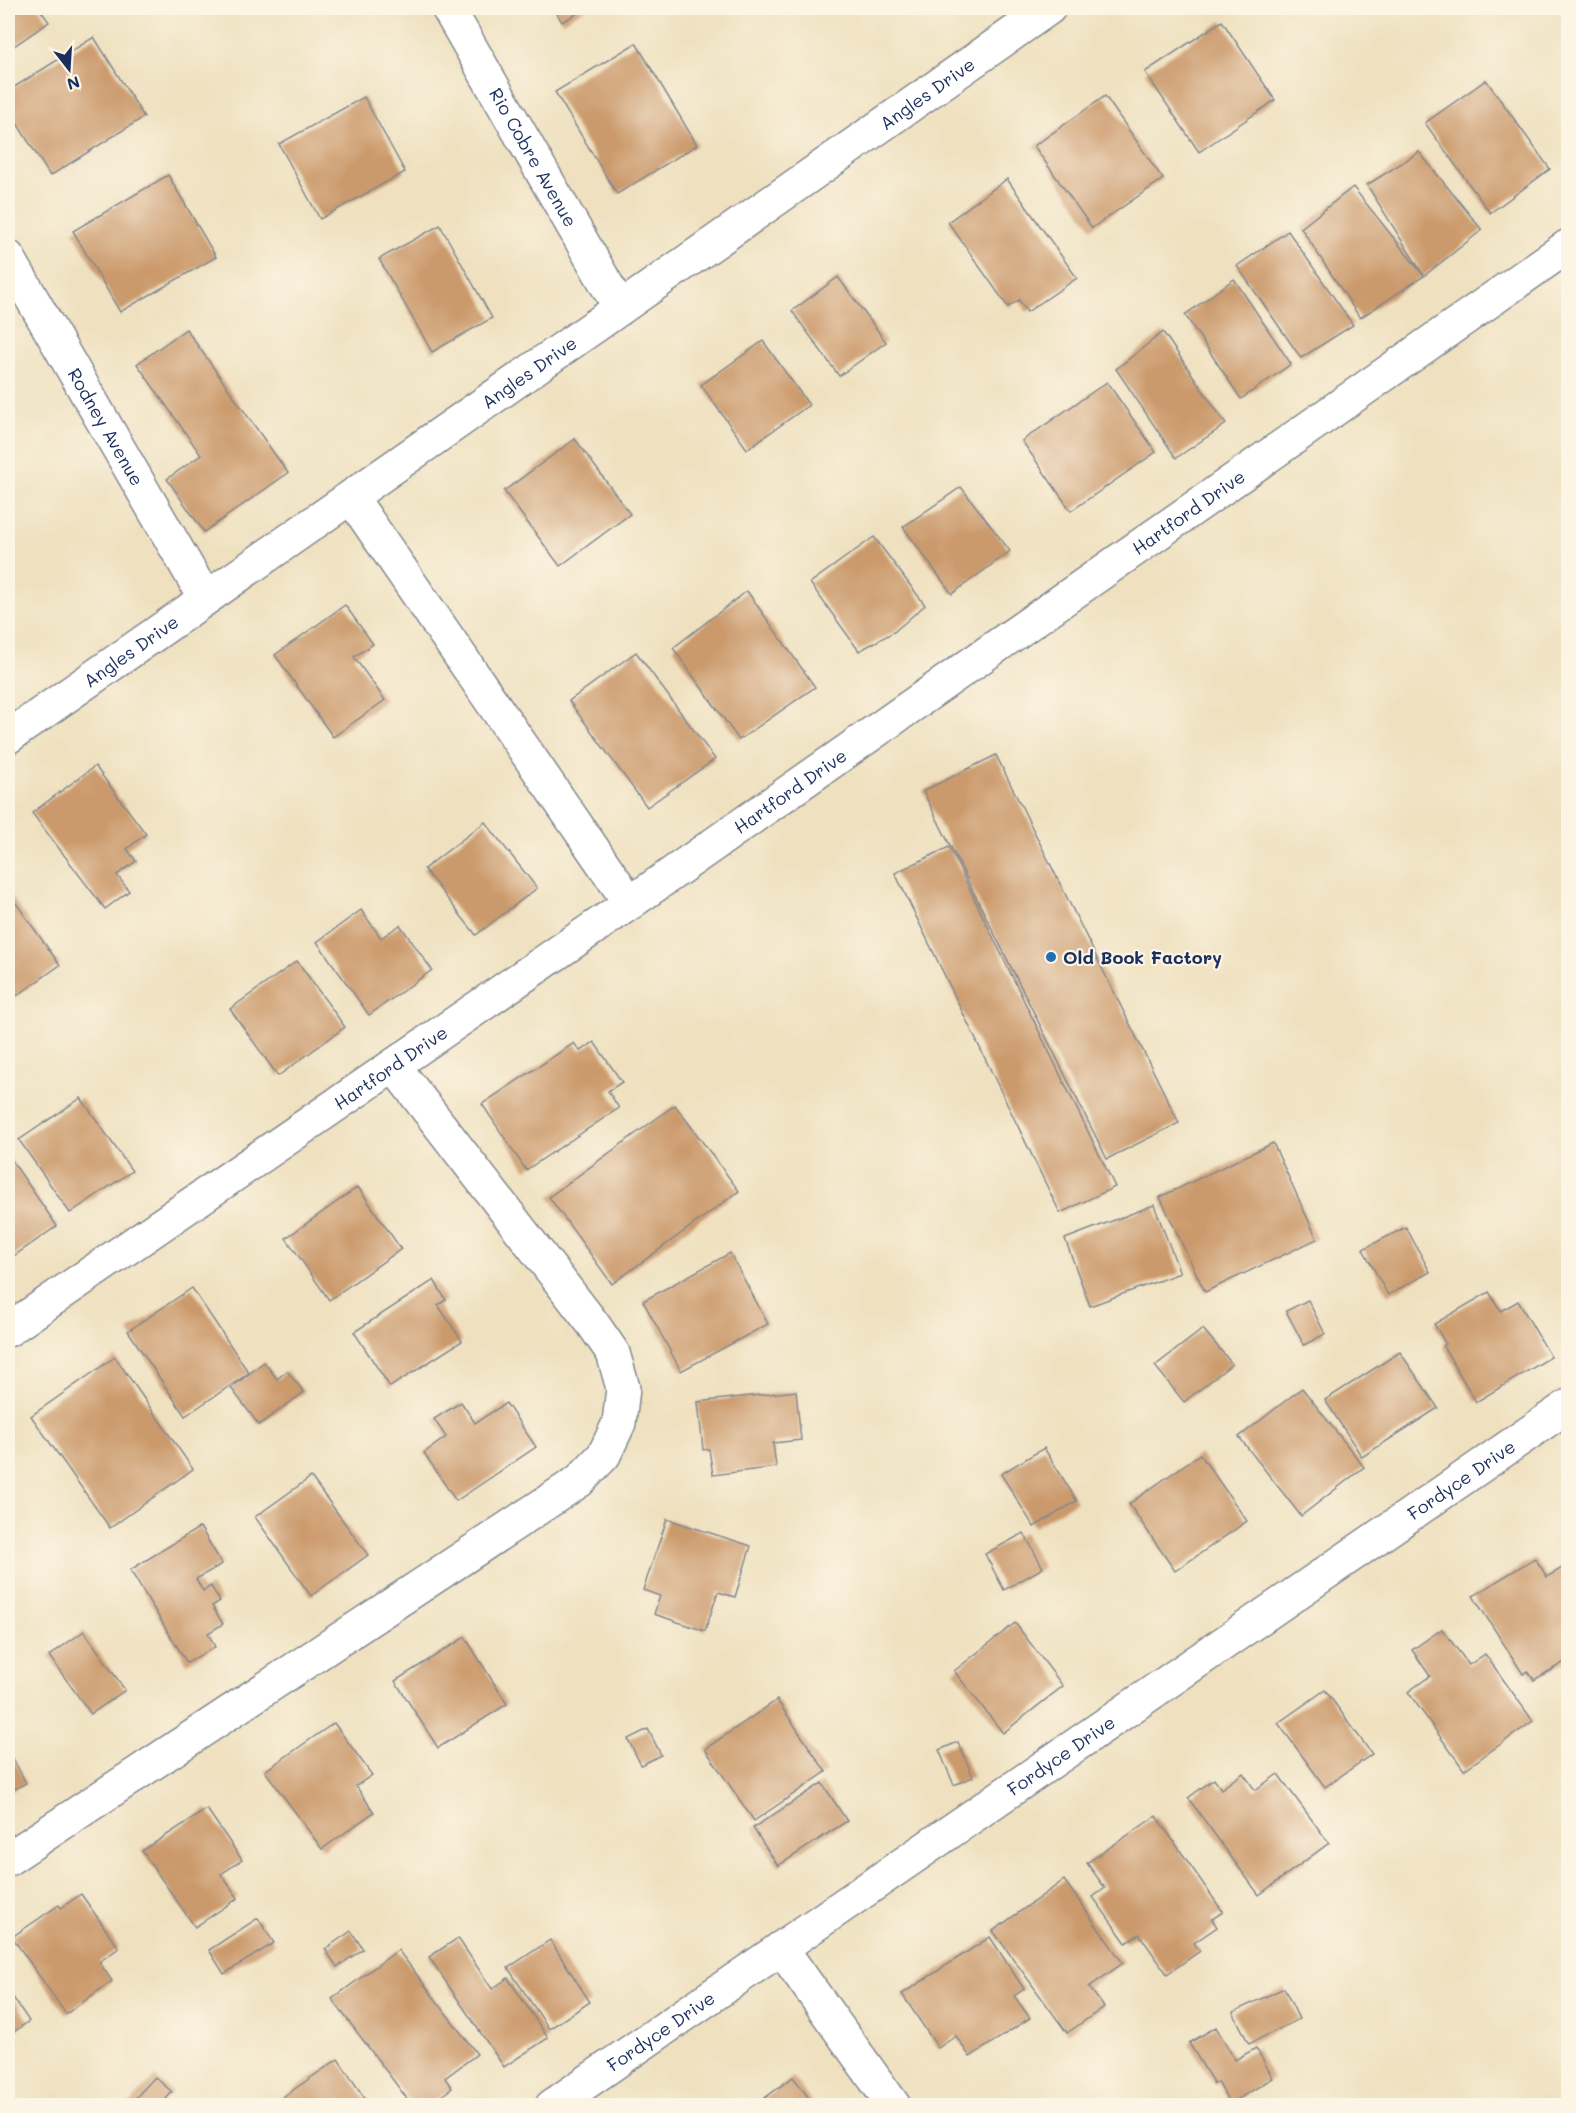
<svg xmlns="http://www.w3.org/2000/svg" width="1576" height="2113" font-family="Mali,sans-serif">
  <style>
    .building { fill: #cb9a6c }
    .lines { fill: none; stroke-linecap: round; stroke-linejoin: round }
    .minor-casing { stroke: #85888f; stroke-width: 36 }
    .minor { stroke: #fff; stroke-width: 33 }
    .poi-dot { fill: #1f6fb2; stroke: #fcf5e5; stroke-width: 2 }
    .labels { text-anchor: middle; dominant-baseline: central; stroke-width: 4.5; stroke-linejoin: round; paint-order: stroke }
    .street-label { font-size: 18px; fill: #1b2f5e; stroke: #fcf5e5 }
    .poi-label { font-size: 18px; font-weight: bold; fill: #1b2f5e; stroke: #fcf5e5; text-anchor: start }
  </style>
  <rect width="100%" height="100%" fill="#fcf5e5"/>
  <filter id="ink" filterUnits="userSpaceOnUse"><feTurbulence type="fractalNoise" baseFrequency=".0167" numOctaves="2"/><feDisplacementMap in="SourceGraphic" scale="12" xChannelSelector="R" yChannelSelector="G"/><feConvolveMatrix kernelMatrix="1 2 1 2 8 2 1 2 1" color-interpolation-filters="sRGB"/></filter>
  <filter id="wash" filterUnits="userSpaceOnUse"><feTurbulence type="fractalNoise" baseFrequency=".008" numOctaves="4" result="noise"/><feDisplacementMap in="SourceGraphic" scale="24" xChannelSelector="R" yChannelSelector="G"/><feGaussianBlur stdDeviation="1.35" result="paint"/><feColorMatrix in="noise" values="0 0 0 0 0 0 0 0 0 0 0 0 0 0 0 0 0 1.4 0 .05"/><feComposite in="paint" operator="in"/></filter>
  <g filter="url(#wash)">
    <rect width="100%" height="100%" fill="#efe1c0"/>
    <g id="blocks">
      <g class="building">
        <path d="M8,8H39L49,22L8,50Z"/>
        <path d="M554,8H587L562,22Z"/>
        <path d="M1222,21L1275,100L1199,152L1145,72Z"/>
        <path d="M94,37L144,117L50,176L8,109V91Z"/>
        <path d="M636,43L697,145L617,194L555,92Z"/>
        <path d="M1486,80L1550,169L1490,213L1425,123Z"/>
        <path d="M1105,96L1163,179L1092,228L1034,146Z"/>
        <path d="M364,97L405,172L320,219L279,144Z"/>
        <path d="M1419,152L1482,230L1424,276L1360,318L1301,228L1353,187L1424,276L1367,185Z"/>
        <path d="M168,175L216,257L120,312L73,231Z"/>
        <path d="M1007,179L1077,278L1027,312L1019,300L1008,307L948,222Z"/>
        <path d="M440,225L492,318L432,352L379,259Z"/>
        <path d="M1288,231L1353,325L1301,358L1237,266Z"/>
        <path d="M838,277L886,342L839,376L792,311Z"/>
        <path d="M1234,279L1291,364L1241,399L1185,315Z"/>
        <path d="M186,329L288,473L204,532L167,479L201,455L137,364Z"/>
        <path d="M1163,332L1226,424L1176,458L1116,369Z"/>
        <path d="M763,341L809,405L747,449L701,385Z"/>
        <path d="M1107,382L1156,452L1071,511L1022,441Z"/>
        <path d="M575,439L630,514L560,566L504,491Z"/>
        <path d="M961,487L1010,551L952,594L903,527Z"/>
        <path d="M874,537L925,605L894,632L859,651L810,583Z"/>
        <path d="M747,591L815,687L739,740L673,648Z"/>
        <path d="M345,605L373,644L354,657L385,700L333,737L275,655Z"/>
        <path d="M636,652L715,759L647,807L569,701Z"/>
        <path d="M996,755L1179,1123L1107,1159L923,791Z"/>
        <path d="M95,766L146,834L127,849L136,861L117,875L129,891L105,909L32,813Z"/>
        <path d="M485,822L537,888L476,935L424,869Z"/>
        <path d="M949,847L1115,1187L1060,1213L895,873Z"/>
        <path d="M8,892L60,965L8,1002Z"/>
        <path d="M361,910L381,938L400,925L432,970L369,1015L317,942Z"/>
        <path d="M297,961L345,1027L278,1076L230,1009Z"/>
        <path d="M594,1042L622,1082L608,1091L619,1108L526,1170L482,1104L574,1043L580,1051Z"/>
        <path d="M81,1098L132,1171L70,1213L19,1140Z"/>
        <path d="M675,1105L739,1191L612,1284L549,1197Z"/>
        <path d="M1273,1143L1317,1239L1205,1292L1160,1197Z"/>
        <path d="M8,1155L57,1226L8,1260Z"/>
        <path d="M358,1187L401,1249L329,1300L286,1238Z"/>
        <path d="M1154,1205L1180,1273L1090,1306L1065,1239Z"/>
        <path d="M1406,1227L1430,1272L1388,1295L1363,1249Z"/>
        <path d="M730,1253L768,1324L681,1371L643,1301Z"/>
        <path d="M434,1280L446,1300L438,1305L462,1341L390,1387L354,1332Z"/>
        <path d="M192,1288L249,1373L185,1416L128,1331Z"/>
        <path d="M1489,1292L1501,1311L1518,1301L1551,1357L1476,1402L1443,1346L1446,1344L1434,1324Z"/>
        <path d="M1308,1300L1325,1334L1304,1345L1286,1311Z"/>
        <path d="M1203,1329L1232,1364L1184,1402L1155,1366Z"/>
        <path d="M1400,1352L1438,1408L1362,1457L1325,1400Z"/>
        <path d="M115,1357L193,1469L110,1528L31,1416Z"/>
        <path d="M264,1362L277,1379L287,1371L304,1392L259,1425L231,1388Z"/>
        <path d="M1302,1388L1364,1467L1301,1516L1239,1437Z"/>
        <path d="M796,1391L801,1440L773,1443L776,1467L713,1475L709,1449L703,1450L698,1402Z"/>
        <path d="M461,1402L475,1423L506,1403L536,1447L456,1501L424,1453L446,1437L434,1419Z"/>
        <path d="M1044,1448L1077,1501L1034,1527L1001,1474Z"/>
        <path d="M1200,1454L1247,1521L1175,1571L1129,1504Z"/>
        <path d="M311,1477L368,1555L311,1596L255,1517Z"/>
        <path d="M667,1519L751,1546L735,1597L718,1592L705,1631L654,1614L660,1596L643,1590Z"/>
        <path d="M200,1527L222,1564L196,1579L203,1591L211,1586L220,1601L212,1606L223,1624L208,1633L215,1647L187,1663L130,1570Z"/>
        <path d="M1024,1533L1043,1568L1004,1590L985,1554Z"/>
        <path d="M1535,1558L1547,1577L1562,1568L1568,1579V1660L1534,1680L1528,1671L1523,1674L1473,1596Z"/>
        <path d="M1015,1623L1063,1686L1003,1733L954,1671Z"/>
        <path d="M1442,1629L1469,1665L1485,1654L1533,1721L1464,1770L1408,1692L1430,1676L1412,1650Z"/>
        <path d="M84,1631L125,1690L91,1714L49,1656Z"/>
        <path d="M465,1637L507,1704L438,1748L395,1681Z"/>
        <path d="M1325,1690L1372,1754L1325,1787L1278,1723Z"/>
        <path d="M777,1700L826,1772L754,1821L705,1749Z"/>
        <path d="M334,1723L372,1775L356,1786L374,1812L322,1849L265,1771Z"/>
        <path d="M648,1729L661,1755L641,1765L628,1739Z"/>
        <path d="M958,1742L973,1777L954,1785L939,1750Z"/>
        <path d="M8,1749L26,1783L8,1793Z"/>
        <path d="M1243,1773L1255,1790L1278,1774L1329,1843L1259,1895L1188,1798L1214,1779L1221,1789Z"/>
        <path d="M822,1783L847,1821L778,1866L753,1828Z"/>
        <path d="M207,1809L242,1860L221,1874L238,1898L195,1927L142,1851Z"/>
        <path d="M1156,1816L1223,1912L1212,1919L1217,1927L1194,1943L1200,1951L1167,1974L1139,1934L1126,1943L1093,1897L1105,1888L1087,1863Z"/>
        <path d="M1064,1880L1123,1963L1089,1987L1104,2007L1067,2033L993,1931Z"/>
        <path d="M81,1894L119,1948L99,1962L112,1981L66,2014L12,1937L59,1905L61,1908Z"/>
        <path d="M258,1918L274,1943L224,1974L209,1950Z"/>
        <path d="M351,1931L363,1949L337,1967L325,1949Z"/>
        <path d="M990,1937L1024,1989L1014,1996L1030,2018L970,2057L956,2036L938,2048L902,1994Z"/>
        <path d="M458,1938L492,1989L508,1978L548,2038L504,2067L429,1957Z"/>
        <path d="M550,1940L590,2002L549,2029L508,1968Z"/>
        <path d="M398,1950L477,2054L445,2078L452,2088L428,2106H423L418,2099L411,2104L332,1999Z"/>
        <path d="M1284,1988L1299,2019L1249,2044L1233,2012Z"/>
        <path d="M8,1990L29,2021L11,2034L15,2040L8,2045Z"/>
        <path d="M1216,2027L1235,2060L1256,2048L1273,2078L1230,2104L1218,2082L1214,2084L1189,2043Z"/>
        <path d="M338,2059L370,2106H270Z"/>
        <path d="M155,2077L172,2092L160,2106H128Z"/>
        <path d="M793,2077L815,2106H754Z"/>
      </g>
    </g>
  </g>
  <g filter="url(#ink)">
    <use href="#blocks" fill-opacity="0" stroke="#85888f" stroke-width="1.5"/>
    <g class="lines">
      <defs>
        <g id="minor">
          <path id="s1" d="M448,8L620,308"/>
          <path id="s2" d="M8,257L205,598"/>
          <path d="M351,497L630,903"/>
          <path id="s3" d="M8,737L1049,8"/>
          <path id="s4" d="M8,1330L630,903L1568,246"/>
          <path d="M8,1859L579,1481L604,1455L619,1423L623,1388L613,1353L593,1324L394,1066"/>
          <path d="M781,1948L894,2106"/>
          <path id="s5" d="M552,2106L1568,1406"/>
        </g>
      </defs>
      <use href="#minor" class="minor-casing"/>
      <use href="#minor" class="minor"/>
    </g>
  </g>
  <circle class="poi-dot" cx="1051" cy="957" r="6"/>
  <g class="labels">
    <g class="street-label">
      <text stroke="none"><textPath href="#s3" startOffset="1122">Angles Drive</textPath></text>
      <text stroke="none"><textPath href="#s1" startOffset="172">Rio Cobre Avenue</textPath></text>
      <text stroke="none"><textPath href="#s3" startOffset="636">Angles Drive</textPath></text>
      <text stroke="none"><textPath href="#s2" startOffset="196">Rodney Avenue</textPath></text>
      <text stroke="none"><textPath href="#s4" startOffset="1436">Hartford Drive</textPath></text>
      <text stroke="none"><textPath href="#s3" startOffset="150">Angles Drive</textPath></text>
      <text stroke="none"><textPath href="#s4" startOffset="950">Hartford Drive</textPath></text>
      <text stroke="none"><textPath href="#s4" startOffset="464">Hartford Drive</textPath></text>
      <text stroke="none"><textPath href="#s5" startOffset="1104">Fordyce Drive</textPath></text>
      <text stroke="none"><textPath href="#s5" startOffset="618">Fordyce Drive</textPath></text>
      <text stroke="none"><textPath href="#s5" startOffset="132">Fordyce Drive</textPath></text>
    </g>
    <g class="poi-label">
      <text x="1063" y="957">Old Book Factory</text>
    </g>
  </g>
  <rect width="1576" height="2113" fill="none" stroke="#fcf5e5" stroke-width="30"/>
  <g transform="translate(69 69) rotate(163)" stroke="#fcf5e5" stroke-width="4.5" paint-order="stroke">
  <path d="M0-4.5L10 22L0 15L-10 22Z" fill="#1b2f5e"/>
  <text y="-9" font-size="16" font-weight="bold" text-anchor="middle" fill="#1b2f5e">N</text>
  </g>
</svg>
